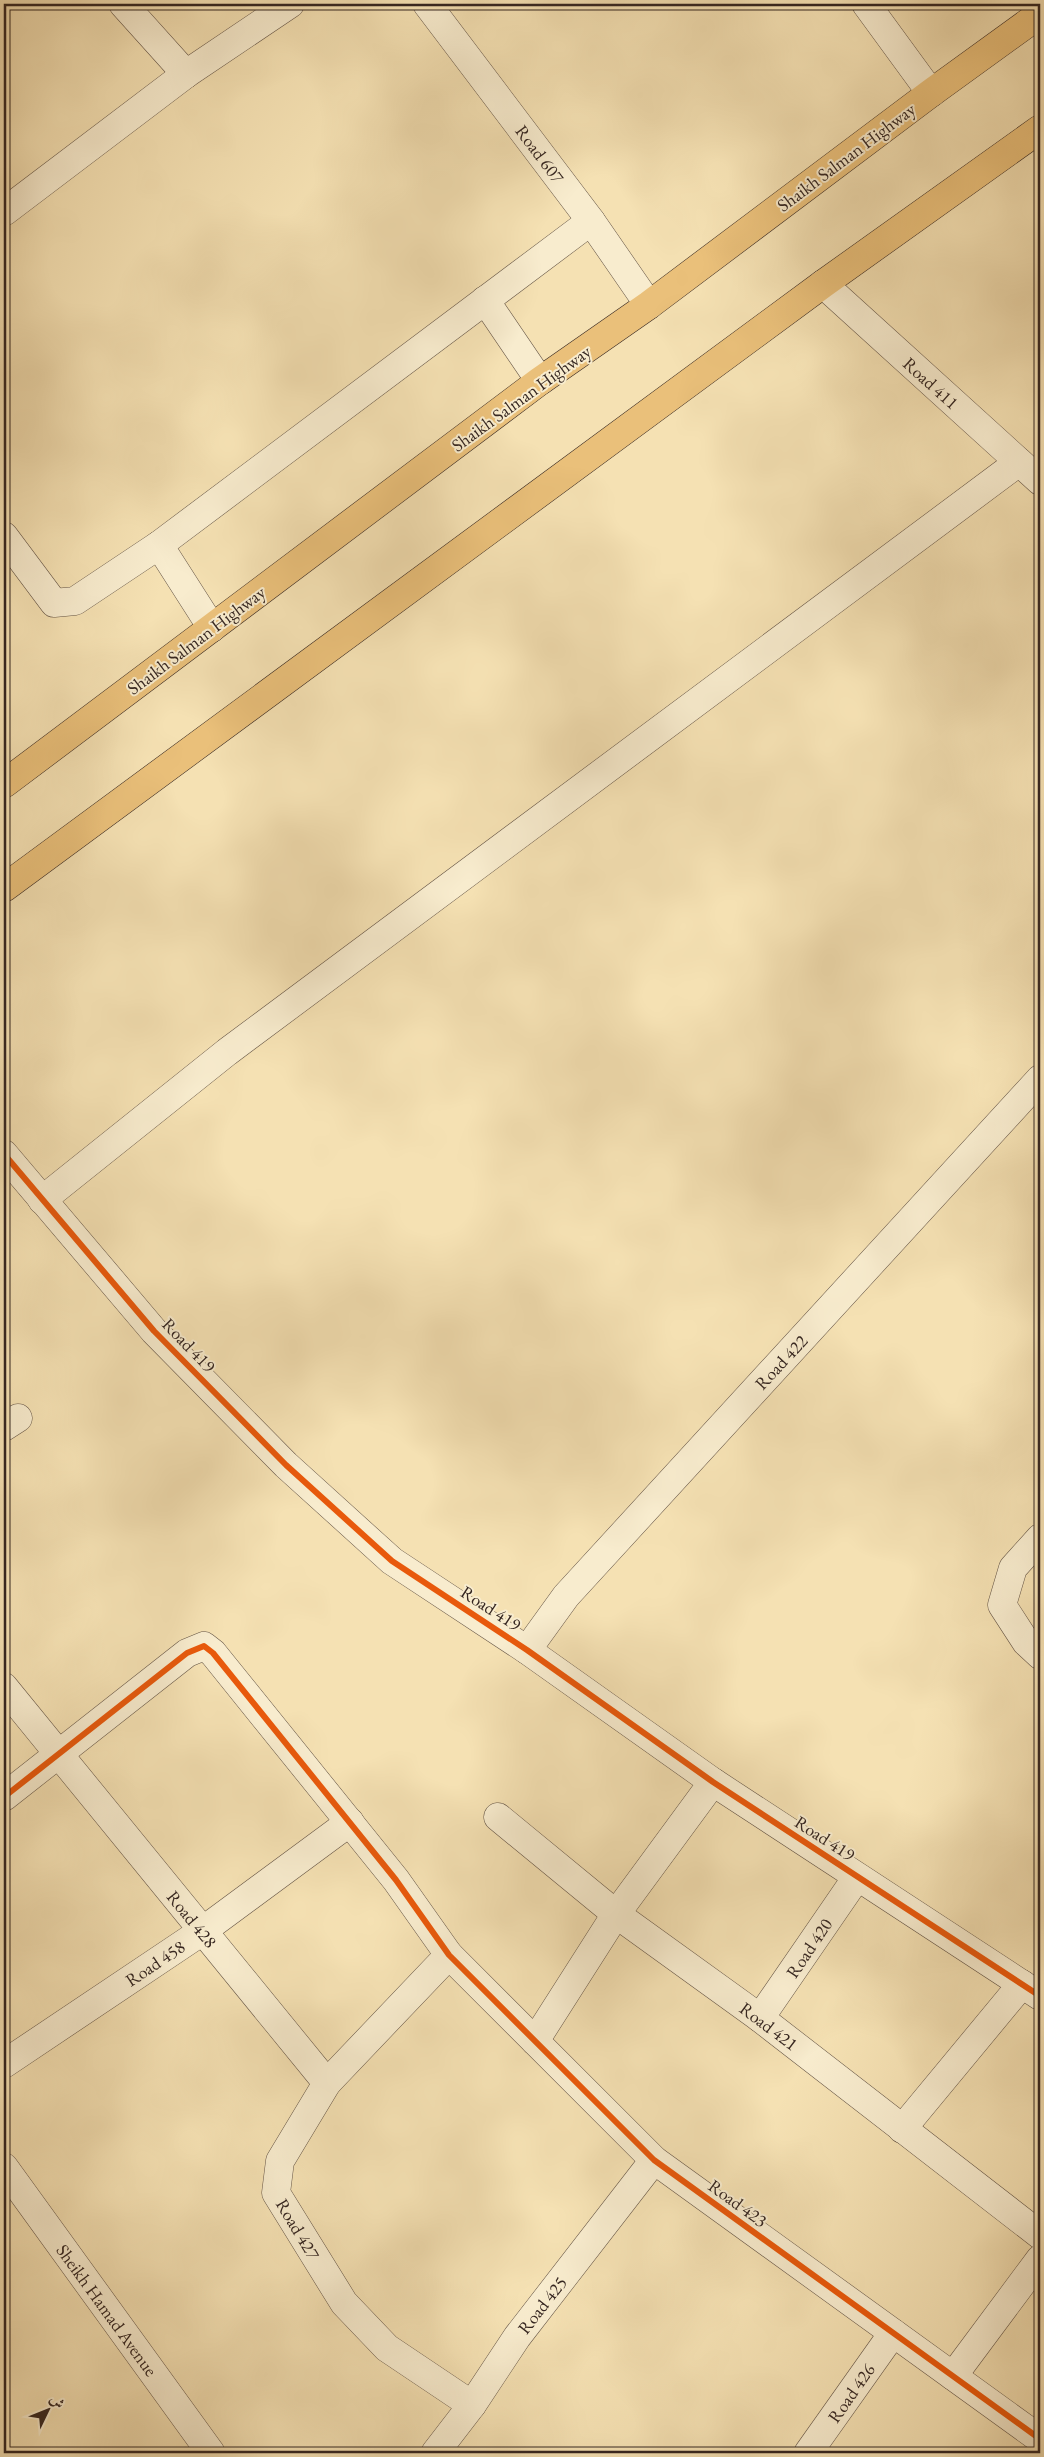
<svg xmlns="http://www.w3.org/2000/svg" width="1044" height="2457" font-family="'EB Garamond',Amiri,serif">
  <style>
    .lines { fill: none; stroke-linecap: round; stroke-linejoin: round }
    .minor-casing { stroke: #655546; stroke-width: 29 }
    .major-casing { stroke: #352621; stroke-width: 29 }
    .minor { stroke: #f8ecce; stroke-width: 28 }
    .major { stroke: #eac07a; stroke-width: 28 }
    .cycleway-casing { stroke: #f8ecce; stroke-width: 9 }
    .cycleway { stroke: #e8590c; stroke-width: 6 }
    .labels { text-anchor: middle; dominant-baseline: central; stroke-width: 4; stroke-linejoin: round; paint-order: stroke }
    .street-label { font-size: 18px; fill: #352621; stroke: #f8ecce }
  </style>
  <rect width="100%" height="100%" fill="#f5e1b3"/>
  <filter id="stains"><feTurbulence type="fractalNoise" baseFrequency=".004" numOctaves="4"/><feColorMatrix values="0 0 0 0 .2 0 0 0 0 .09 0 0 0 0 .02 0 0 0 .5 -.17"/></filter>
  <radialGradient id="worn" r=".72"><stop offset=".6" stop-color="#630" stop-opacity="0"/><stop offset="1" stop-color="#630" stop-opacity=".3"/></radialGradient>
  <g class="lines">
    <defs>
      <g id="minor">
        <path d="M123,4L186,74"/>
        <path d="M427,4L591,221L649,305"/>
        <path d="M866,4L931,93"/>
        <path d="M4,212L186,74L290,4"/>
        <path d="M823,284L1040,481"/>
        <path d="M485,300L540,381"/>
        <path d="M4,536L54,603L75,601L159,545L591,221"/>
        <path d="M159,545L212,628"/>
        <path d="M4,1154L154,1331L286,1465L392,1561L527,1650L713,1782L1040,1996"/>
        <path d="M42,1200L227,1052L1019,462"/>
        <path d="M4,1427L18,1418"/>
        <path d="M1040,1538L1013,1568L1002,1605L1026,1642L1040,1655"/>
        <path d="M527,1650L566,1596L1040,1079"/>
        <path d="M4,1687L327,2083"/>
        <path d="M4,1797L187,1653L204,1646L213,1653L396,1880L449,1955L654,2160L1040,2439"/>
        <path d="M498,1817L616,1914L760,2018L1040,2235"/>
        <path d="M449,1955L327,2083L280,2161L276,2193L344,2303L387,2348L472,2405"/>
        <path d="M760,2018L857,1877"/>
        <path d="M535,2041L616,1914L713,1782"/>
        <path d="M4,2064L201,1932L350,1822"/>
        <path d="M902,2129L1022,1984"/>
        <path d="M4,2167L211,2453"/>
        <path d="M953,2376L1040,2259"/>
        <path d="M435,2453L472,2405L517,2337L654,2160"/>
        <path d="M808,2453L893,2333"/>
      </g>
      <g id="major">
        <path d="M4,784L540,381L649,305L931,93L1040,14"/>
        <path d="M4,888L823,284L1040,129"/>
      </g>
    </defs>
    <use href="#minor" class="minor-casing"/>
    <use href="#major" class="major-casing"/>
    <use href="#minor" class="minor"/>
    <use href="#major" class="major"/>
    <defs>
      <g id="cycleway">
        <path d="M4,1154L154,1331L286,1465L392,1561L527,1650L713,1782L1040,1996"/>
        <path d="M4,1797L187,1653L204,1646L213,1653L396,1880L449,1955L654,2160L1040,2439"/>
      </g>
    </defs>
    <use href="#cycleway" class="cycleway-casing"/>
    <use href="#cycleway" class="cycleway"/>
  </g>
  <g class="labels">
    <g class="street-label">
      <text transform="translate(540 154) rotate(53)">Road 607</text>
      <text transform="translate(846 157) rotate(-37)">Shaikh Salman Highway</text>
      <text transform="translate(931 383) rotate(42)">Road 411</text>
      <text transform="translate(521 398) rotate(-36)">Shaikh Salman Highway</text>
      <text transform="translate(196 640) rotate(-37)">Shaikh Salman Highway</text>
      <text transform="translate(189 1345) rotate(46)">Road 419</text>
      <text transform="translate(781 1362) rotate(-47)">Road 422</text>
      <text transform="translate(491 1608) rotate(33)">Road 419</text>
      <text transform="translate(825 1838) rotate(33)">Road 419</text>
      <text transform="translate(192 1919) rotate(51)">Road 428</text>
      <text transform="translate(809 1948) rotate(-56)">Road 420</text>
      <text transform="translate(155 1963) rotate(-34)">Road 458</text>
      <text transform="translate(769 2026) rotate(37)">Road 421</text>
      <text transform="translate(738 2203) rotate(36)">Road 423</text>
      <text transform="translate(298 2229) rotate(59)">Road 427</text>
      <text transform="translate(542 2305) rotate(-52)">Road 425</text>
      <text transform="translate(107 2310) rotate(54)">Sheikh Hamad Avenue</text>
      <text transform="translate(851 2393) rotate(-55)">Road 426</text>
    </g>
  </g>
  <rect width="1044" height="2457" fill="none" stroke="#f5e1b3" stroke-width="20"/>
  <rect x="5" y="5" width="1034" height="2447" fill="none" stroke="#352621" stroke-width="2.5"/>
  <rect x="10" y="10" width="1024" height="2437" fill="none" stroke="#352621"/>
  <g transform="translate(48 2410) rotate(47)" stroke="#f8ecce" stroke-width="4" paint-order="stroke">
  <path d="M0-4L9 19L0 12L-9 19Z" fill="#352621"/>
  <text y="-8" font-size="14" font-weight="bold" text-anchor="middle" fill="#352621">ش</text>
  </g>
  <rect width="100%" height="100%" filter="url(#stains)"/>
  <rect width="100%" height="100%" fill="url(#worn)"/>
</svg>
